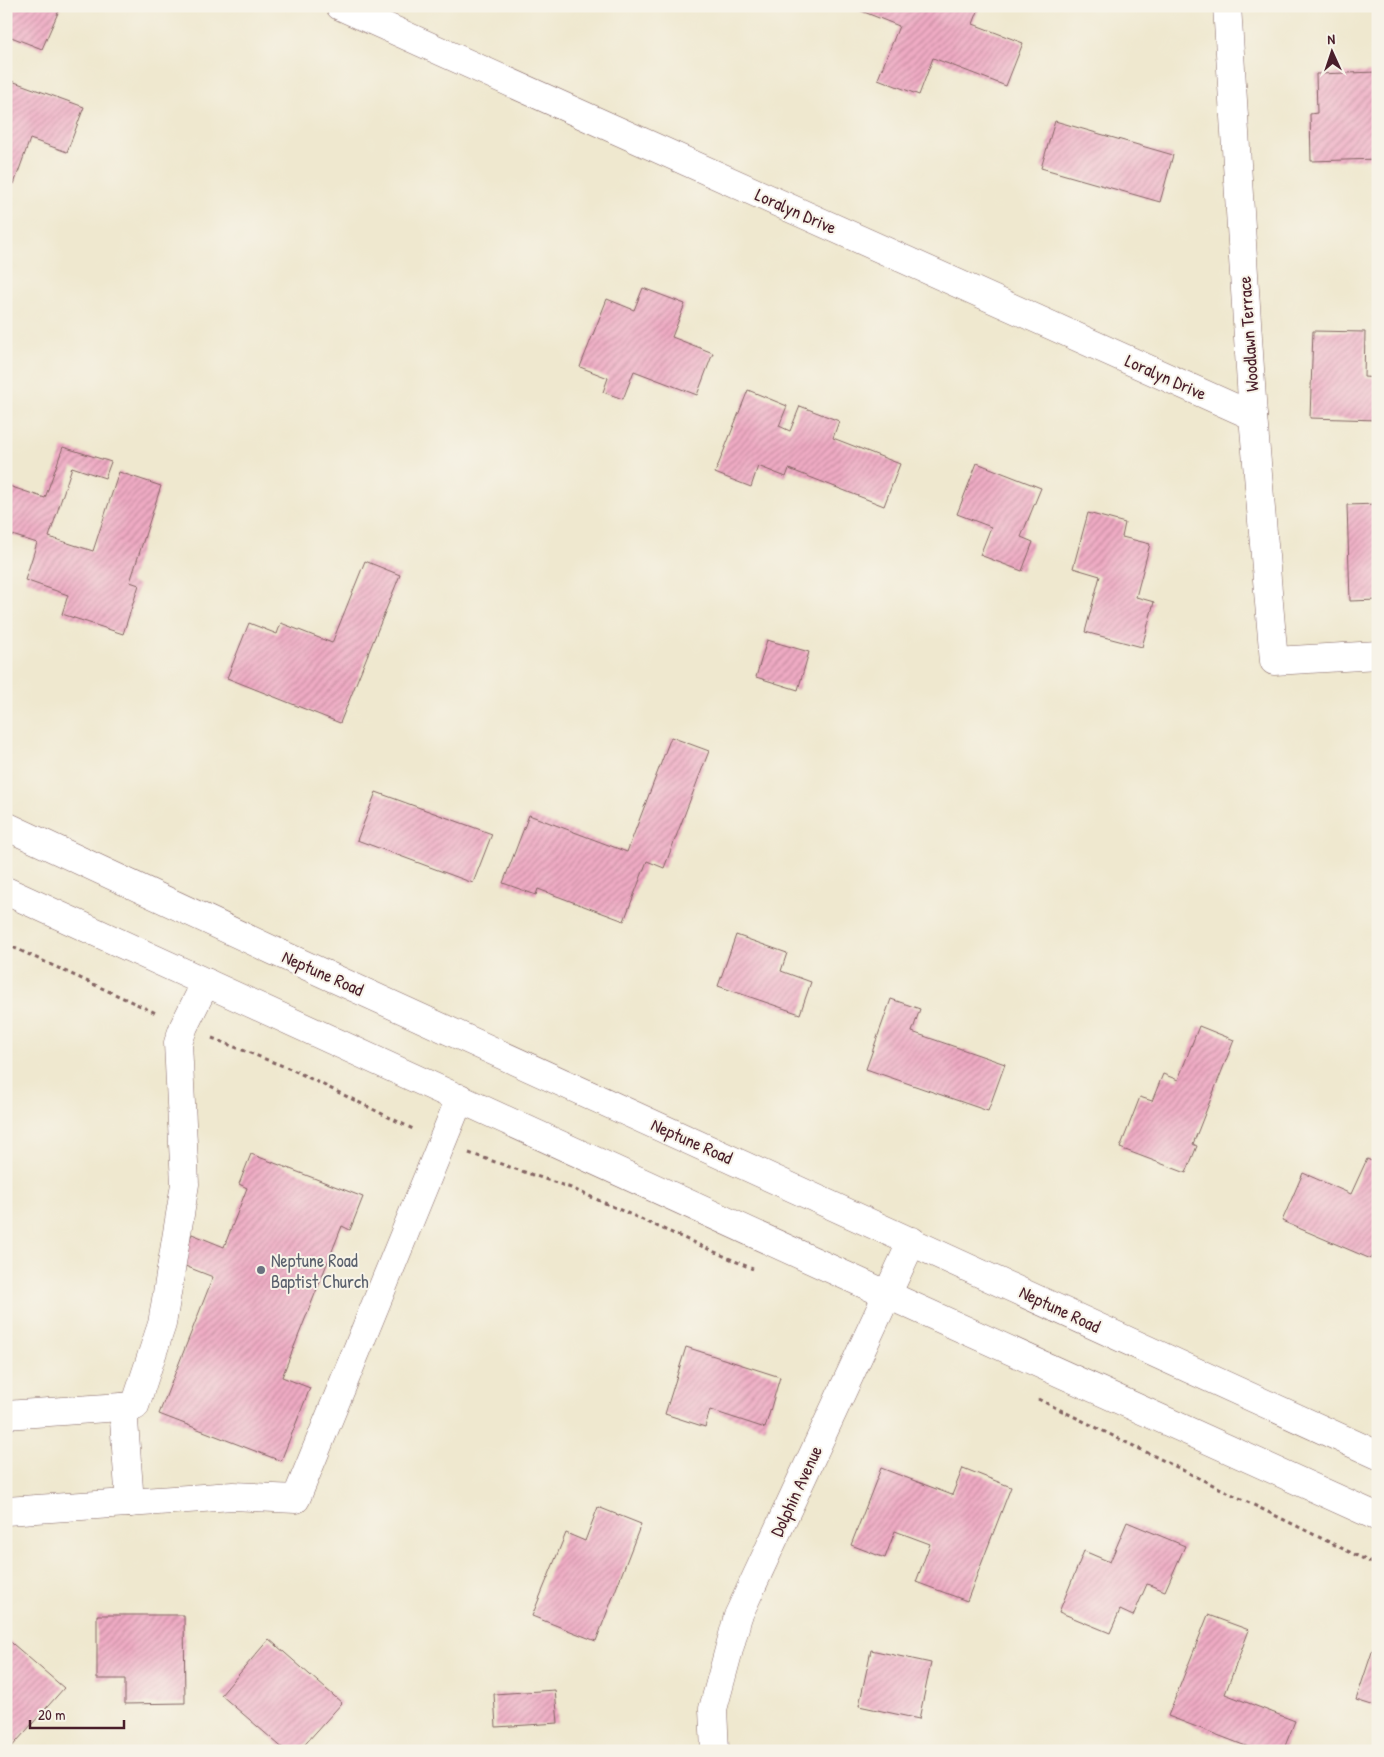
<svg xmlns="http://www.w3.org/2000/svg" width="1384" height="1757" font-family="'Patrick Hand',sans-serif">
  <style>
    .building { fill: url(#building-hatch) }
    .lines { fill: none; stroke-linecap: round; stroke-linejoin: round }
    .minor-casing { stroke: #846564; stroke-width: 29 }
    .major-casing { stroke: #846564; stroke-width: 29 }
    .path { stroke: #846564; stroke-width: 3; stroke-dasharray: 4 4; stroke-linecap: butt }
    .minor { stroke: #fff; stroke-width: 28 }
    .major { stroke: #fff; stroke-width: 28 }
    .worship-dot { fill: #6b7280; stroke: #f7f3e8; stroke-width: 2 }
    .labels { text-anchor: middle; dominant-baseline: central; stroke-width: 4; stroke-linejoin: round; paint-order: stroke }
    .street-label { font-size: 18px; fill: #4a1f2b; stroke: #f7f3e8 }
    .worship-label { font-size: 18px; fill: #5b616d; stroke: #f7f3e8; text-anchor: start }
  </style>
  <defs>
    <pattern id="building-hatch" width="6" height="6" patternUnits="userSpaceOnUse" patternTransform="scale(1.25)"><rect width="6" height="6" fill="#efabc4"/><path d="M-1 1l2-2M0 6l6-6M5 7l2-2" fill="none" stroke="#c48b9f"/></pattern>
  </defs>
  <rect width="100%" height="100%" fill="#f7f3e8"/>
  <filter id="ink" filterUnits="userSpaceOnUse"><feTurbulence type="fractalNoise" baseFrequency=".02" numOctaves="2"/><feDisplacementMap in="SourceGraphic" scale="10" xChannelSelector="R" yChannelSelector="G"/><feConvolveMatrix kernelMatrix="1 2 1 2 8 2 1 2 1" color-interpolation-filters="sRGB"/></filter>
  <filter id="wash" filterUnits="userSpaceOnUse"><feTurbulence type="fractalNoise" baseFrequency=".0096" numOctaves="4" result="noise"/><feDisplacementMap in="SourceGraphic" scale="20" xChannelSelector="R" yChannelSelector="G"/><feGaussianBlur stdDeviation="1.12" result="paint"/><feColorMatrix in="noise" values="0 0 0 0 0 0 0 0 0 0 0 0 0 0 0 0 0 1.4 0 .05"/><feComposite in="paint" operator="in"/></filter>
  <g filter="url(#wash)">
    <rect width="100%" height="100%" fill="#efe8cf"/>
    <g id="blocks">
      <g class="building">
        <path d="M6,6H61L42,49L6,35Z"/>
        <path d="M849,6H980L973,24L1023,43L1006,86L933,58L919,95L878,79L899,26Z"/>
        <path d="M1378,72V159L1311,161L1310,114L1317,113L1316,74Z"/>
        <path d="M6,79L84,107L67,152L30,139L14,184L6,182Z"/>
        <path d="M1055,121L1173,155L1160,202L1041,168Z"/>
        <path d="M643,288L685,304L672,337L713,353L697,395L634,371L623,399L603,392L608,378L580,367L607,299L634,310Z"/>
        <path d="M1313,331L1365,332L1364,377L1378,378V420L1310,418Z"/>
        <path d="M748,390L787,406L779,426L790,431L800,406L839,421L833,438L900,464L884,506L789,469L786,477L758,466L751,487L715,473Z"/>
        <path d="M63,447L111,462L105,478L72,467L49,537L93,551L119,472L161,486L130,582L139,585L123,634L62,614L68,595L25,580L37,543L6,533V485L45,498Z"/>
        <path d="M977,463L1041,488L1021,537L1033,542L1022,571L980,555L991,527L957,514Z"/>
        <path d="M1378,504V600L1350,601L1347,505Z"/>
        <path d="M1088,513L1125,523L1122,537L1150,544L1136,597L1154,602L1142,647L1085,632L1100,576L1073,568Z"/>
        <path d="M365,561L400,575L340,723L227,678L249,623L277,634L281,623L332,643Z"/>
        <path d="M767,640L809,652L798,690L756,677Z"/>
        <path d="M671,737L709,751L664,868L647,861L624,921L538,889L536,895L503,883L529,815L627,852Z"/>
        <path d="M376,792L492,834L473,883L357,840Z"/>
        <path d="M736,935L787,953L781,971L811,982L800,1014L718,986Z"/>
        <path d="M891,999L920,1009L912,1032L1005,1064L988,1111L866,1069Z"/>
        <path d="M1199,1026L1234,1040L1193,1144L1197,1146L1186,1173L1120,1148L1140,1097L1152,1101L1163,1074L1178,1080Z"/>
        <path d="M251,1154L363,1197L350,1230L342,1226L282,1377L310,1388L281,1461L159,1414L213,1277L180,1264L192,1234L224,1247L247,1188L239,1184Z"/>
        <path d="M1367,1159L1378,1164V1244L1371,1259L1282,1221L1303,1173L1351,1194Z"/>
        <path d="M686,1347L780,1377L765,1428L710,1410L705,1427L665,1414Z"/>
        <path d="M881,1468L952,1495L963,1468L1011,1487L967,1601L916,1582L930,1544L895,1531L885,1558L851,1545Z"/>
        <path d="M598,1507L641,1524L596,1641L532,1616L566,1533L585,1541Z"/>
        <path d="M1127,1522L1185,1546L1165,1591L1147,1584L1133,1616L1120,1610L1110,1633L1059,1612L1084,1551L1110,1562Z"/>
        <path d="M97,1615H184L185,1703L125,1704V1679H97Z"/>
        <path d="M1208,1615L1249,1630L1225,1694L1295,1721L1283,1751H1259L1168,1716Z"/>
        <path d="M1377,1637H1378V1707L1356,1700Z"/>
        <path d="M6,1638L64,1688L9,1750L6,1748Z"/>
        <path d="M269,1639L342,1703L299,1751H286L221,1695Z"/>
        <path d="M871,1650L931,1663L919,1719L859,1706Z"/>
        <path d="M555,1690L558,1723L496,1727L494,1694Z"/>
      </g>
    </g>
  </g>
  <g filter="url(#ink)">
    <use href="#blocks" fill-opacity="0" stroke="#846564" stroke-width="1"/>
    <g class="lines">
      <defs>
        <g id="minor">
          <path d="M340,6L1253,416"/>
          <path d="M1227,6L1253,416L1274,661L1378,655"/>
          <path d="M123,1407L130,1503"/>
          <path d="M6,1415L135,1406L162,1324L185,1184L178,1043L184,1026L206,982"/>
          <path d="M6,1511L233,1496L296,1499L460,1098"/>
          <path d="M715,1751L713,1709L738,1616L912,1241"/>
        </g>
        <g id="major">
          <path d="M6,826L272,950L1378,1455"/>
          <path d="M6,891L888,1295L1378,1517"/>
        </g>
      </defs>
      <use href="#minor" class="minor-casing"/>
      <use href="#major" class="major-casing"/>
      <g class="path">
        <path d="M6,944L158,1014"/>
        <path d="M212,1038L293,1070L415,1130"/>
        <path d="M469,1153L571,1188L753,1269"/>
        <path d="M1038,1399L1378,1566"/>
      </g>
      <use href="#minor" class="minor"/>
      <use href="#major" class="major"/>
    </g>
  </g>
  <circle class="worship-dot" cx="261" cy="1270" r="5"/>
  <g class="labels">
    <g class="street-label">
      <text transform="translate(796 211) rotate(24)">Loralyn Drive</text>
      <text transform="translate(1248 334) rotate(-94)">Woodlawn Terrace</text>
      <text transform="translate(1166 377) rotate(24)">Loralyn Drive</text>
      <text transform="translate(323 973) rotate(24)">Neptune Road</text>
      <text transform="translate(692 1141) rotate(24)">Neptune Road</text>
      <text transform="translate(1060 1309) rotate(25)">Neptune Road</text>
      <text transform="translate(796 1491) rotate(-65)">Dolphin Avenue</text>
    </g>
    <g class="worship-label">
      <text x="271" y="1260">Neptune Road<tspan x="271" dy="21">Baptist Church</tspan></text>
    </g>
  </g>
  <rect width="1384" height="1757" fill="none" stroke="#f7f3e8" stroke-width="25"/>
  <g transform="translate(1332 52) rotate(357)" stroke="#f7f3e8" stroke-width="4" paint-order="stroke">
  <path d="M0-4L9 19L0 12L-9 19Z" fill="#4a1f2b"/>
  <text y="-8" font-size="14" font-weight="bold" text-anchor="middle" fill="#4a1f2b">N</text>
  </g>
  <path d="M30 1720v8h94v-8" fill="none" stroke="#4a1f2b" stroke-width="2.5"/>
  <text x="38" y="1720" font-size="15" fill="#4a1f2b" stroke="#f7f3e8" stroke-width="4" paint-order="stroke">20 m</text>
</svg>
